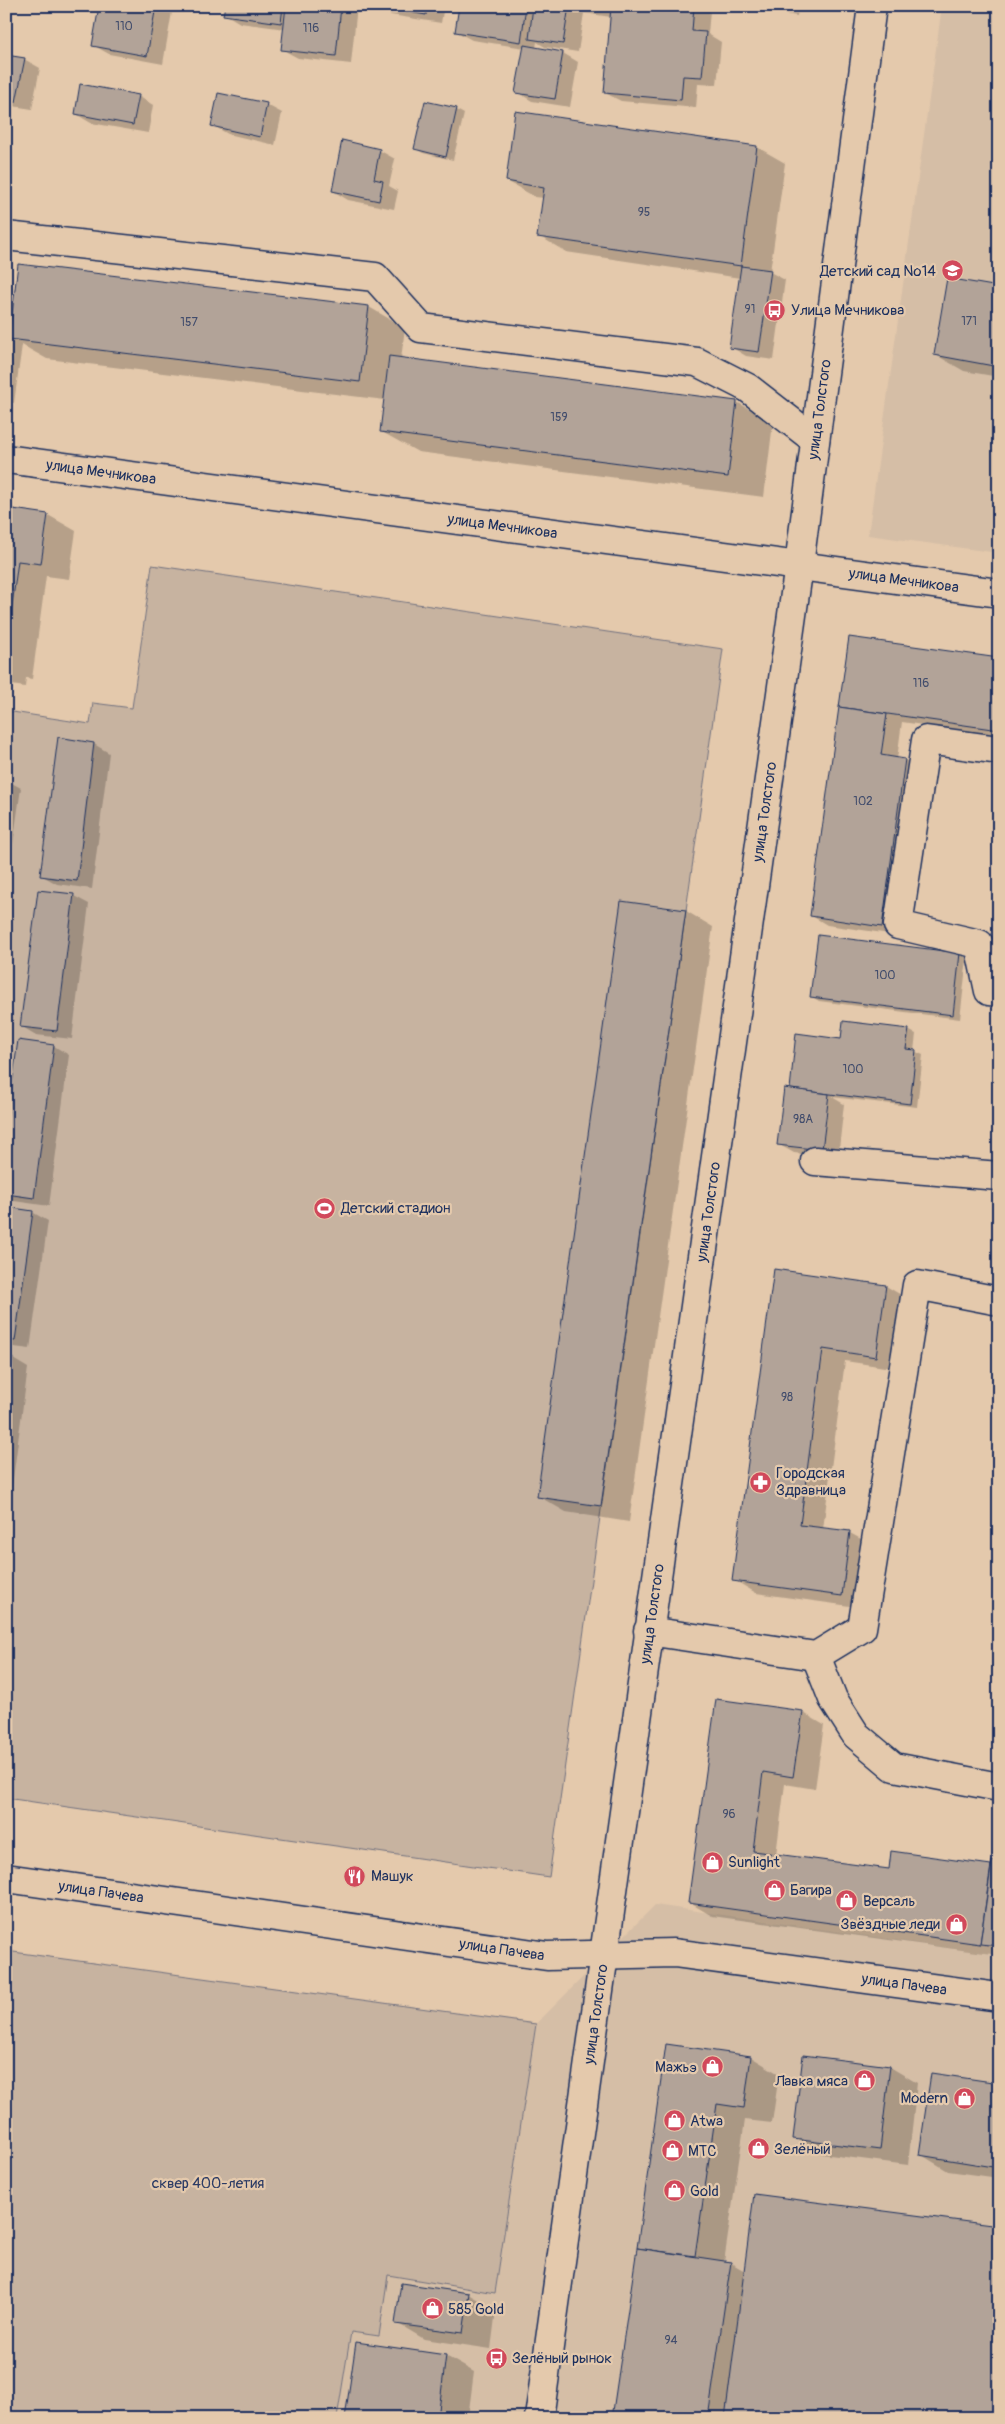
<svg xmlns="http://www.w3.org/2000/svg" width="1005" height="2424" font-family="Pangolin,sans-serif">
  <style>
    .built { fill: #d5bea6 }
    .green { fill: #c7b3a0; stroke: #71717f }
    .shadow { fill: #0003 }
    .building { fill: #b2a398; stroke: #1b2f5e }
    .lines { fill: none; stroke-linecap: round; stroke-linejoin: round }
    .minor-casing { stroke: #1b2f5e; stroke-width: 31 }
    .minor { stroke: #e4c9ac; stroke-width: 28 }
    .labels { text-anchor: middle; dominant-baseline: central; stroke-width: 4.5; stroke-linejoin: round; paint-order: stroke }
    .number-label { font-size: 12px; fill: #414c6c }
    .poi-label { font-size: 15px; fill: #1b2f5e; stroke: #e4c9ac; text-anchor: start }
    .street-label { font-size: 15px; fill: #1b2f5e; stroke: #e4c9ac }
    .park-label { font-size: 15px; fill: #2c3c65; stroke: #e4c9ac }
  </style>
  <rect width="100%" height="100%" fill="#e4c9ac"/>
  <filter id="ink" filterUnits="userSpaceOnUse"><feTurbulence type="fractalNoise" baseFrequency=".02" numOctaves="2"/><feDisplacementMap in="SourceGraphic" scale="10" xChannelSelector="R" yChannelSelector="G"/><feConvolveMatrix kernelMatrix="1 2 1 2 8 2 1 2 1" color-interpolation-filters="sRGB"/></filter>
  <g filter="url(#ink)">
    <g class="built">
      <path d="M942,6H999V553L868,535Z"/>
      <path d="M655,1905L999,1955V2418H337L351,2332L379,2336L388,2275L495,2293L536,2024Z"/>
    </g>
    <g class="green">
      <path d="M152,565L723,649L549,1877L6,1798V711L90,724L93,703L132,708Z"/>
      <path d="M6,1951L536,2024L495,2293L388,2275L379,2336L351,2332L337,2418L287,2415V2418H6Z"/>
    </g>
    <g class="shadow">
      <path d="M100,6H173L163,64L109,54L93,45Z"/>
      <path d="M226,6H357L351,64L298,58L283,50L285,29L240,23L225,14Z"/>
      <path d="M375,6H444L441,23L391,15Z"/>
      <path d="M460,6H703L710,10L708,34L721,42L717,85L698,84L696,108L621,101L605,93L611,17L584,13L578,52L545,47L537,42L536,48L563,53L578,62L570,107L532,101L517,92L525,48L472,40L457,32Z"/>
      <path d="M737,6H799L797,16Z"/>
      <path d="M6,56L24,59L40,68L32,109L6,105Z"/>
      <path d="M219,94L267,105L282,113L275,145L228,134L212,125Z"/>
      <path d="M138,96L153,105L148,133L91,123L76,114Z"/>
      <path d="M426,103L457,110L464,114L453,160L423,153L415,148Z"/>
      <path d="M516,112L757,147L785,163L770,272L785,280L774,360L746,356L731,347L740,278L566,252L539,236L544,198L535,197L507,181Z"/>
      <path d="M379,150L395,159L389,186L398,191L394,209L348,200L333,191Z"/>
      <path d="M999,288V377L964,371L936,355Z"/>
      <path d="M369,307L405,328L401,359L737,402L773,423L764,497L418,452L382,432L385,400L47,359L22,345L14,403L6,402V317L13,321Z"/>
      <path d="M6,509L48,515L76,531L69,579L46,576L32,679L26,678L25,687L11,685L6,722Z"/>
      <path d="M850,638L999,659V736L902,722L897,759L905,760L920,769L897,935L827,925L812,916Z"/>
      <path d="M59,739L94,744L109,753L92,889L57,884L41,875Z"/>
      <path d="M6,780L21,788L6,894Z"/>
      <path d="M74,896L89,904L72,1039L36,1035L21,1026Z"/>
      <path d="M686,911L713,927L629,1522L566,1512L538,1496Z"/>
      <path d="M960,954L967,958L960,1019L819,1001L811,996Z"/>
      <path d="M908,1030L916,1034L914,1051L923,1055L917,1107L832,1097L844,1104L838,1158L794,1153L778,1144L842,1040Z"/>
      <path d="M19,1041L54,1046L69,1055L49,1206L14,1201L6,1196V1084L13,1088Z"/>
      <path d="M6,1208L32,1212L48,1221L30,1349L6,1346Z"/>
      <path d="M775,1271L886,1286L908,1299L898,1369L845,1361L823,1529L850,1533L872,1545L864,1608L756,1593L734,1580Z"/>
      <path d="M6,1358L13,1359L28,1368L9,1508H6Z"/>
      <path d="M717,1700L802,1712L824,1725L815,1789L785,1784L776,1855L890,1871L892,1852L992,1866L999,1864V1955L712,1916L690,1903Z"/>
      <path d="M667,2046L751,2057L779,2074L772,2123L745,2120L724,2262L731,2263L999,2418H613Z"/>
      <path d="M890,2067L917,2083L908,2165L822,2154L794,2138Z"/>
      <path d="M999,2084V2178L948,2171L920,2154Z"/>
      <path d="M468,2294L496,2310L491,2349L424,2339L397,2323Z"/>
      <path d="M446,2356L474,2372L468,2418H347Z"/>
    </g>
    <g class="building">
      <path d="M99,6H156L147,56L92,46Z"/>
      <path d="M225,6H283L281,23L223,15Z"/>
      <path d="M286,6H341L336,56L281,50Z"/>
      <path d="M374,6H427L426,15Z"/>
      <path d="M459,6H526L521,42L455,32Z"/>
      <path d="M533,6H569L563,44L529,39Z"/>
      <path d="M579,6H611L610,11Z"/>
      <path d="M611,6H694L692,31L706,32L702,77L683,76L681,100L604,93Z"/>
      <path d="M524,45L563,52L555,99L515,93Z"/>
      <path d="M6,55L25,58L16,102L6,100Z"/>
      <path d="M80,84L139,95L133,125L75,114Z"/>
      <path d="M218,93L267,103L260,137L211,126Z"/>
      <path d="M425,101L457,108L446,157L414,149Z"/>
      <path d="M515,111L757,146L741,266L537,237L544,188L506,181Z"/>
      <path d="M342,140L380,149L374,179L383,181L379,201L332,191Z"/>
      <path d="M18,264L369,306L360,382L9,339Z"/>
      <path d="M741,266L771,270L759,352L729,348Z"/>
      <path d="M947,278L999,287V367L934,355Z"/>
      <path d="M389,356L737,401L728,477L380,432Z"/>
      <path d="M6,508L48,514L41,564L18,561L6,650Z"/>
      <path d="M849,637L999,658V730L839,707Z"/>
      <path d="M839,707L887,714L881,755L905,759L882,927L810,916Z"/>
      <path d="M58,737L94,743L77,881L40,876Z"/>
      <path d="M38,890L74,894L57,1031L20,1027Z"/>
      <path d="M621,901L686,910L601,1506L537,1497Z"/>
      <path d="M818,935L960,953L953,1015L810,997Z"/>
      <path d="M843,1021L909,1029L906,1049L916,1050L910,1104L790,1089L796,1033L841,1039Z"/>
      <path d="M18,1040L54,1045L34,1198L6,1194V1128Z"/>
      <path d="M784,1088L829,1094L822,1150L777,1145Z"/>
      <path d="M6,1207L33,1211L15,1341L6,1340Z"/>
      <path d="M774,1269L886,1285L876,1357L823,1349L800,1525L850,1531L842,1596L732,1581Z"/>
      <path d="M6,1357L13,1358L6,1408Z"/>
      <path d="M716,1699L803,1711L793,1777L763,1772L753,1851L889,1869L891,1851L991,1865L980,1944L688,1903Z"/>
      <path d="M992,1861L999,1862V1946L980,1944Z"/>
      <path d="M666,2044L751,2056L744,2108L717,2104L695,2256L637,2248Z"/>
      <path d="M803,2055L890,2066L880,2150L793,2139Z"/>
      <path d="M931,2073L999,2083V2168L919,2155Z"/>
      <path d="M754,2194L999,2226V2418H725Z"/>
      <path d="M637,2248L731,2262L708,2418H612Z"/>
      <path d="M401,2283L469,2293L463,2333L395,2324Z"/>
      <path d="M356,2342L446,2355L438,2418H345Z"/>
    </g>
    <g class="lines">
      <defs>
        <g id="minor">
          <path d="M6,236L375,277L421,328L697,362L748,388L815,440"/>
          <path id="s1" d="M6,459L999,593"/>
          <path d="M999,750L926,740L898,925L979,944L989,991L999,992"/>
          <path d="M815,1161L999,1176"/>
          <path d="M648,1631L816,1656L862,1628L917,1285L999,1301"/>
          <path d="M816,1656L833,1699L856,1735L894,1767L999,1787"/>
          <path id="s2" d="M6,1878L547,1956L674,1953L999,1997"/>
          <path id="s3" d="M539,2418L799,565L872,6"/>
        </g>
      </defs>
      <use href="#minor" class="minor-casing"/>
      <use href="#minor" class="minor"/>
    </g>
  </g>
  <defs>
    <symbol id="school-disc" viewBox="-11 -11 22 22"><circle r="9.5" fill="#d1495b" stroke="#e4c9ac"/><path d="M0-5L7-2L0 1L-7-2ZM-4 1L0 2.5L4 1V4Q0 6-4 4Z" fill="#fff"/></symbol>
    <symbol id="bus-disc" viewBox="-11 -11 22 22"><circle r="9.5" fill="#d1495b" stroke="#e4c9ac"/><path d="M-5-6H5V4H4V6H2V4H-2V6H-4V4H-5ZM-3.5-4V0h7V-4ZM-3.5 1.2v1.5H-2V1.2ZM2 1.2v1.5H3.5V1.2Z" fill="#fff"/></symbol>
    <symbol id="stadium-disc" viewBox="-11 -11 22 22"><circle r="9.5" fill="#d1495b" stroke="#e4c9ac"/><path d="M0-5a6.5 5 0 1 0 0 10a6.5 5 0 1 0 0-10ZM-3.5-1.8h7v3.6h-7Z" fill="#fff"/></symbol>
    <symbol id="pharmacy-disc" viewBox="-11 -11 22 22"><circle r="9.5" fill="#d1495b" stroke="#e4c9ac"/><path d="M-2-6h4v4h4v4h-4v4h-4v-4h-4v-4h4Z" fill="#fff"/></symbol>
    <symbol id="shop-disc" viewBox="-11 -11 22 22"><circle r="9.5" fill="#d1495b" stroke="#e4c9ac"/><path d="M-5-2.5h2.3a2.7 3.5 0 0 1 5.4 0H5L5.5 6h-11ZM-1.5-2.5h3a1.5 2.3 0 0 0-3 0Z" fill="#fff"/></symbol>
    <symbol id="restaurant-disc" viewBox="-11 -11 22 22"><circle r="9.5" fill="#d1495b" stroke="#e4c9ac"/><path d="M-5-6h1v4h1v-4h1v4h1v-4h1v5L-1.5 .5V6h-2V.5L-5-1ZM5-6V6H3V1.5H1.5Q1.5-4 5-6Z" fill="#fff"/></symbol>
  </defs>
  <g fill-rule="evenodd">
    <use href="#school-disc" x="940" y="258" width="25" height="25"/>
    <use href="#bus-disc" x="762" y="298" width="25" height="25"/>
    <use href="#stadium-disc" x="312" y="1196" width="25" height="25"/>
    <use href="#pharmacy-disc" x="748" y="1470" width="25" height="25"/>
    <use href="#shop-disc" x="700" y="1850" width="25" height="25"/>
    <use href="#restaurant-disc" x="342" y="1864" width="25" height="25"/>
    <use href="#shop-disc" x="762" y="1878" width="25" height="25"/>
    <use href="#shop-disc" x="834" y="1888" width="25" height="25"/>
    <use href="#shop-disc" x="944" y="1912" width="25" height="25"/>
    <use href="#shop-disc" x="700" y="2054" width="25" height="25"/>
    <use href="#shop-disc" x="852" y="2068" width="25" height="25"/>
    <use href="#shop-disc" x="952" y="2086" width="25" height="25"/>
    <use href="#shop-disc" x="662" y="2108" width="25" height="25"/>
    <use href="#shop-disc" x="746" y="2136" width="25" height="25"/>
    <use href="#shop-disc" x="660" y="2138" width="25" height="25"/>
    <use href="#shop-disc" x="662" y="2178" width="25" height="25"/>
    <use href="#shop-disc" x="420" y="2296" width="25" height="25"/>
    <use href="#bus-disc" x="484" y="2346" width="25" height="25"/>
  </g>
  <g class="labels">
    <g class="number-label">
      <text x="124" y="26">110</text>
      <text x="311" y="28">116</text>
      <text x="644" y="212">95</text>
      <text x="750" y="309">91</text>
      <text x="969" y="321">171</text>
      <text x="189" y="322">157</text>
      <text x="559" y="417">159</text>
      <text x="921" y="683">116</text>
      <text x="863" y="801">102</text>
      <text x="885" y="975">100</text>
      <text x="853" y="1069">100</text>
      <text x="803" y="1119">98А</text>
      <text x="787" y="1397">98</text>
      <text x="729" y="1814">96</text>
      <text x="671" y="2340">94</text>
    </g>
    <g class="poi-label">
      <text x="936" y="271" text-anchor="end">Детский сад №14</text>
      <text x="791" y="310">Улица Мечникова</text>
      <text x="341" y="1208">Детский стадион</text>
      <text x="776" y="1473">Городская<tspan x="776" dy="17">Здравница</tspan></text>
      <text x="728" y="1862">Sunlight</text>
      <text x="371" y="1876">Машук</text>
      <text x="790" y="1890">Багира</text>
      <text x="863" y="1901">Версаль</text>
      <text x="940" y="1924" text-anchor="end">Звёздные леди</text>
      <text x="697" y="2067" text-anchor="end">Мажьэ</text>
      <text x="848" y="2081" text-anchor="end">Лавка мяса</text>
      <text x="948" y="2098" text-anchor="end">Modern</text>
      <text x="690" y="2121">Atwa</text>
      <text x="774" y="2149">Зелёный</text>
      <text x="688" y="2151">МТС</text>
      <text x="690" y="2191">Gold</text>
      <text x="448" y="2309">585 Gold</text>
      <text x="512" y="2358">Зелёный рынок</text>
    </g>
    <g class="street-label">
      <text stroke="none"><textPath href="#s3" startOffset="2028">улица Толстого</textPath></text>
      <text stroke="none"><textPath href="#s1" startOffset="96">улица Мечникова</textPath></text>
      <text stroke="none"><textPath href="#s1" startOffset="501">улица Мечникова</textPath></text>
      <text stroke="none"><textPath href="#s1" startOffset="906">улица Мечникова</textPath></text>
      <text stroke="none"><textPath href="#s3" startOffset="1622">улица Толстого</textPath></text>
      <text stroke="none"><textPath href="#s3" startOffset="1218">улица Толстого</textPath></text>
      <text stroke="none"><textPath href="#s3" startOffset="812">улица Толстого</textPath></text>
      <text stroke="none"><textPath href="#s2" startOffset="96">улица Пачева</textPath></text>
      <text stroke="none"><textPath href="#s2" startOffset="501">улица Пачева</textPath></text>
      <text stroke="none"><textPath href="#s2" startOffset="906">улица Пачева</textPath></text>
      <text stroke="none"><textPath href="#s3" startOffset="408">улица Толстого</textPath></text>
    </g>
    <g class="park-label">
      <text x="208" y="2183">сквер 400-летия</text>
    </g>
  </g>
  <rect width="1005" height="2424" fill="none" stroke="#e4c9ac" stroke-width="25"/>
  <rect x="12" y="12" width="980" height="2399" fill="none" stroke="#1b2f5e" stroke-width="2" filter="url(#ink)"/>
</svg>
